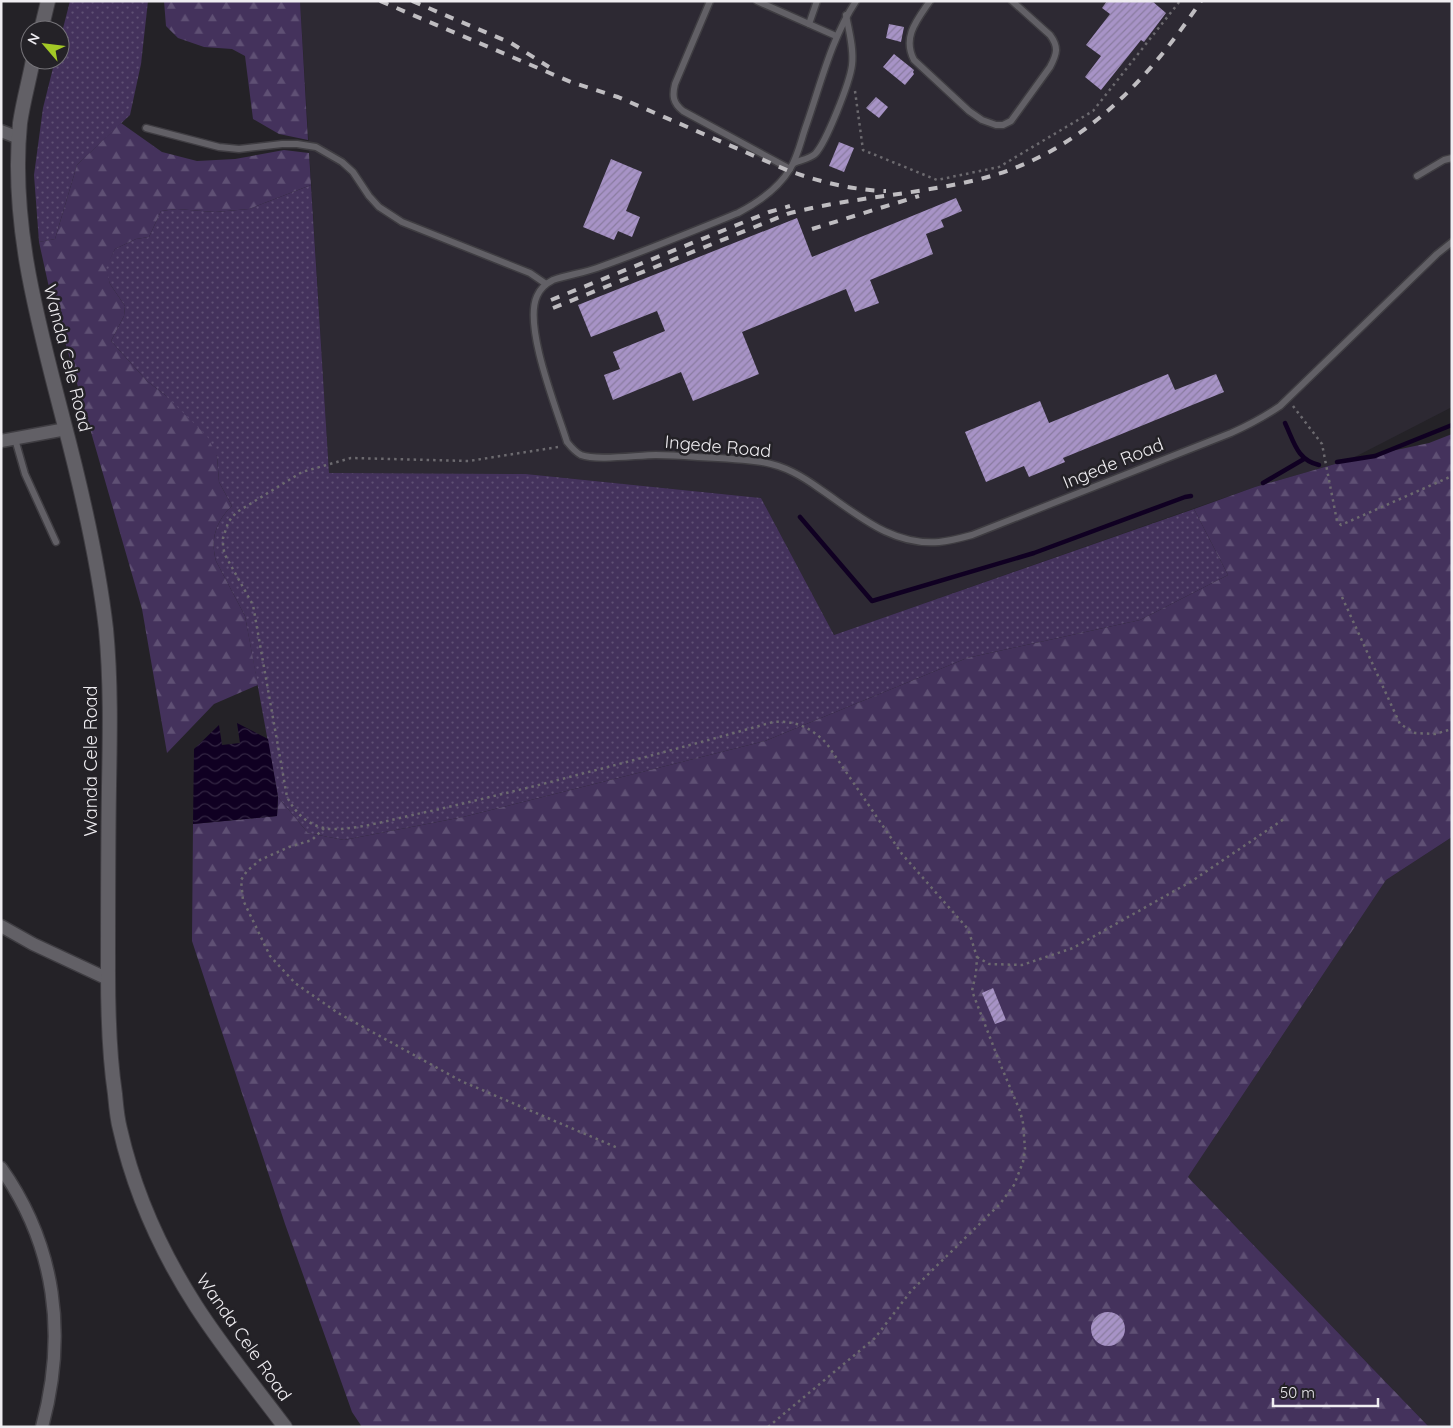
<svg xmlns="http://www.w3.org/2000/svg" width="1453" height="1428" font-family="Quicksand,sans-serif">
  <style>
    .built { fill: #2d2933 }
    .grass { fill: url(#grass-dots) }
    .forest { fill: url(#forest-firs) }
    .water { fill: url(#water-waves) }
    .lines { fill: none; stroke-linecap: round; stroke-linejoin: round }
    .stream { stroke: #100022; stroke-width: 4.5 }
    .building { fill: url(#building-hatch) }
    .service-casing { stroke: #3f3d42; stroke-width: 9 }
    .minor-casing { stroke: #3f3d42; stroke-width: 15 }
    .tertiary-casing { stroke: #3f3d42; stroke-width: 16 }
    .path { stroke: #6c6a6f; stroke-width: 2.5; stroke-dasharray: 2.5 4; stroke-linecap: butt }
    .service { stroke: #626066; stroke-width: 6 }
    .minor { stroke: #626066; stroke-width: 12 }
    .tertiary { stroke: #626066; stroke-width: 14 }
    .rail { stroke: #bfbdc1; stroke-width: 4; stroke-dasharray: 9 9; stroke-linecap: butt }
    .labels { text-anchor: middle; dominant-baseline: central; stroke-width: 5; stroke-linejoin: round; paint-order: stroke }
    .street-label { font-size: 18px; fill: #efedf1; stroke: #242227 }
  </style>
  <defs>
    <pattern id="grass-dots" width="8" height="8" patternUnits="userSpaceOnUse" patternTransform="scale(1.25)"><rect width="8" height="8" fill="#44325c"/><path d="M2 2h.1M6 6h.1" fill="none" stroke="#5f5074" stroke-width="1.8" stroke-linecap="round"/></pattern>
    <pattern id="forest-firs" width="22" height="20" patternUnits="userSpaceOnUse" patternTransform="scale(1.25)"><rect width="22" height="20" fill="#44325c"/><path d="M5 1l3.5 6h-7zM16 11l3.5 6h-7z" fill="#5f5074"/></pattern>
    <pattern id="water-waves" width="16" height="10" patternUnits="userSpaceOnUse" patternTransform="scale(1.25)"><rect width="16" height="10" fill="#100022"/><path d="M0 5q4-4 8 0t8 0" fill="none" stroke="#332643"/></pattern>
    <pattern id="building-hatch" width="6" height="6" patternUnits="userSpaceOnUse" patternTransform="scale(1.25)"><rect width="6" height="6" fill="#a793c6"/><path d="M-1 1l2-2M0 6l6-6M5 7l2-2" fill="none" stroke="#8a7ca0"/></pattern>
  </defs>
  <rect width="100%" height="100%" fill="#242227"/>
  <g class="built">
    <path d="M300,1H1452V407L1349,460L1255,487L834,635L761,498L526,474H329Z"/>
    <path d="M1452,837V1427H1429L1188,1177L1386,880Z"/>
  </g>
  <g class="grass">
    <path d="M70,1H148L141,64L130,115L77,165L55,239L39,242L34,175L43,108L55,60H60V40Z"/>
    <path d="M311,185L329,473L526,474L761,498L834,635L1194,509L1228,575L1140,620L967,658L765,741L463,817L344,840L308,833L278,797L245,616L216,561C210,539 216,521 232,506L219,482L217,456L165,395L147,381L111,341L124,316L125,306L110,284L105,268L115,249L136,239L149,237L161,211L177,209L215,212L249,209Z"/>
  </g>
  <g class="forest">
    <path d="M164,1H300L308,140L279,134L253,119L245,56L232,49L204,47L178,38L166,26Z"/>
    <path d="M121,123L162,152L197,161L235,159L284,150L309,153L311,185L249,209L215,212L177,209L161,211L149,237L136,239L115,249L106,268L110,284L125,306L124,316L111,341L147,381L165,395L207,436L217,456L219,482L232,506C216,521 210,539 216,561L245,616L258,685L214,704L167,753L142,609L48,283L39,242L55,239L77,165Z"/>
    <path d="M1452,434V837L1386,880L1188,1177L1429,1427H362L352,1412L285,1224L192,941L193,824L277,816L278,797L308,833L344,840L463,817L765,741L967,658L1140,620L1228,575L1194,509L1255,487L1349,460L1429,443Z"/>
  </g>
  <path class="water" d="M237,723L268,739L278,797L277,816L193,824L194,749L219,725L222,745L240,743Z"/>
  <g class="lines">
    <g class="stream">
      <path d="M1285,423C1294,442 1297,460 1319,465"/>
      <path d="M1337,462L1375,456L1452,425"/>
      <path d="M1263,483L1304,459"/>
      <path d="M800,517L872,601L1034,553L1185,497L1191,496"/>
    </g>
  </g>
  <g class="building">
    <path d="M1107,1H1152L1166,13L1144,42L1141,40L1101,90L1085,77L1101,56L1086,45L1110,14L1102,8Z"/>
    <path d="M889,24L904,27L901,42L886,38Z"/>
    <path d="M894,54L914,70L913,72L914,74L905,85L883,67Z"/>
    <path d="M876,97L888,107L879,118L866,108Z"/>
    <path d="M839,142L854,148L844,172L829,166Z"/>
    <path d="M611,159L642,172L626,211L640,217L632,237L618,231L614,240L583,227Z"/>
    <path d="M956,198L962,211L941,220L944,227L926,234L933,254L870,280L879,303L855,312L846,289L742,332L759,374L693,401L681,372L613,400L604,375L620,369L613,352L665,331L657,311L591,337L578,305L797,218L812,257Z"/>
    <path d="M1168,374L1175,390L1216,374L1224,392L1063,458L1065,462L1029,477L1024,466L986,482L965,432L1040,401L1049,423Z"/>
    <path d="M993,988L1006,1020L995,1024L982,993Z"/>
    <circle cx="1108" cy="1329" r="17"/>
  </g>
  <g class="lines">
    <defs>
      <g id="service">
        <path d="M710,1L675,84C672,96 673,103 683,111L790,169"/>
        <path d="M757,1L836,36"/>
        <path d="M856,1C831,39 821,83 806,126C801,140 798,156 790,169C778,189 759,202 738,213C691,232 645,251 597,268C583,273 567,275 553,280C547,283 540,289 537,296C523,326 557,410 567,442C571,447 575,452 581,455C597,461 638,455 656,455C670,455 684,456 698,457C720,458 741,459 762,462C785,466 802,476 820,489C857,514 891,546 939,542C950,541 961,538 972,535L1231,433C1249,425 1264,417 1280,406L1437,254L1452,242"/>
        <path d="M930,1C917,20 902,37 914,60L969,111L982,120L996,125H1003L1011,121L1050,67C1057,54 1059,47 1050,35L1012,1"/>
        <path d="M809,24L817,1"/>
        <path d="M146,128L219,147L239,149L282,144H297L316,147L342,162L353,172L369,196L379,207L402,222L530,273L546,284"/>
        <path d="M794,163C801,160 809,159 815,154C826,143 850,82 852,65C854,49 849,31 846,15"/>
        <path d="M1417,176L1444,160L1452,158"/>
        <path d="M15,439L25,474L56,542"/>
      </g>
      <g id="minor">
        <path d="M1,131L19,138"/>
        <path d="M1,441L66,429"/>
        <path d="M1,926L33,944L108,979"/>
        <path d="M1,1168C56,1246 67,1335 42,1427"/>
      </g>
      <g id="tertiary">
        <path d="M41,30L48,1"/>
        <path d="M33,60C29,81 23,102 20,123C10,224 38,322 63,419C81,487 98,559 106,629C111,681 110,734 109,786C108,848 108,910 108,972C108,1013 109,1054 115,1094C116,1105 117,1118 120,1129C134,1191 162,1253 196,1306C223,1348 255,1387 285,1427"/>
      </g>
    </defs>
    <use href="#service" class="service-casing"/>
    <use href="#minor" class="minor-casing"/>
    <use href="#tertiary" class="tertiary-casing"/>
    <g class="path">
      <path d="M855,91L863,150L937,180L999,167L1093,111L1180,1"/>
      <path d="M1293,406L1322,444L1337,521L1341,525L1452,476"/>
      <path d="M558,447L469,461L351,458L302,472L237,512L232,517L228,523L223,538V547L225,555L253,605L287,797C295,812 306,824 324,828C347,833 393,819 417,814C455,806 493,796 531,787C612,766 692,745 773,722C795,720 812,728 827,744L902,854L968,929L977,957L976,973L972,991L1001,1066L1020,1111L1023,1123L1025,1149L1023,1162L1014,1185L1000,1204L911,1291L875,1338L768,1427"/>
      <path d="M1342,597L1400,724L1415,733L1435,734L1452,729"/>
      <path d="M324,828L312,840L289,847L260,860L247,871L241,880L243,900L270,956L295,983L338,1013L461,1081L618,1148"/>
      <path d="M977,957L989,964L1022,965L1073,948L1192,881L1284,819"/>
    </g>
    <use href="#service" class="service"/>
    <use href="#minor" class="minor"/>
    <use href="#tertiary" class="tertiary"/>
    <g class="rail">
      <path d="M380,1L571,82L618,97L789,171C821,182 852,190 886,191"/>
      <path d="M412,1L511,43L549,67"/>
      <path d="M812,229L919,196"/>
      <path d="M551,300L769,212L790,206"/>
      <path d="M553,308L787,214C850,197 916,195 980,179C1078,155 1147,82 1201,1"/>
    </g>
  </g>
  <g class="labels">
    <g class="street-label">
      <text transform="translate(68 358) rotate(76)">Wanda Cele Road</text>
      <text transform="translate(718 446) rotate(5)">Ingede Road</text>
      <text transform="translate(1113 463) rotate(-22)">Ingede Road</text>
      <text transform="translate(90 761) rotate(-90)">Wanda Cele Road</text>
      <text transform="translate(244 1337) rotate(55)">Wanda Cele Road</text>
    </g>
  </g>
  <rect width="1453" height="1428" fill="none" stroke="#efedf1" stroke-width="5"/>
  <g transform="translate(45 45) rotate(298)"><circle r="24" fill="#242227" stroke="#757378"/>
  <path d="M0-4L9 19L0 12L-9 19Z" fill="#a3c926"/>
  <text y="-8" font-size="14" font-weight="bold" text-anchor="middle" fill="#efedf1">N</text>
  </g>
  <path d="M1273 1398v8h105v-8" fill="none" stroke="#efedf1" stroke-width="2.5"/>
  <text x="1280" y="1398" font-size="15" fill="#efedf1" stroke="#242227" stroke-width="4" paint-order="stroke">50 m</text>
</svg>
